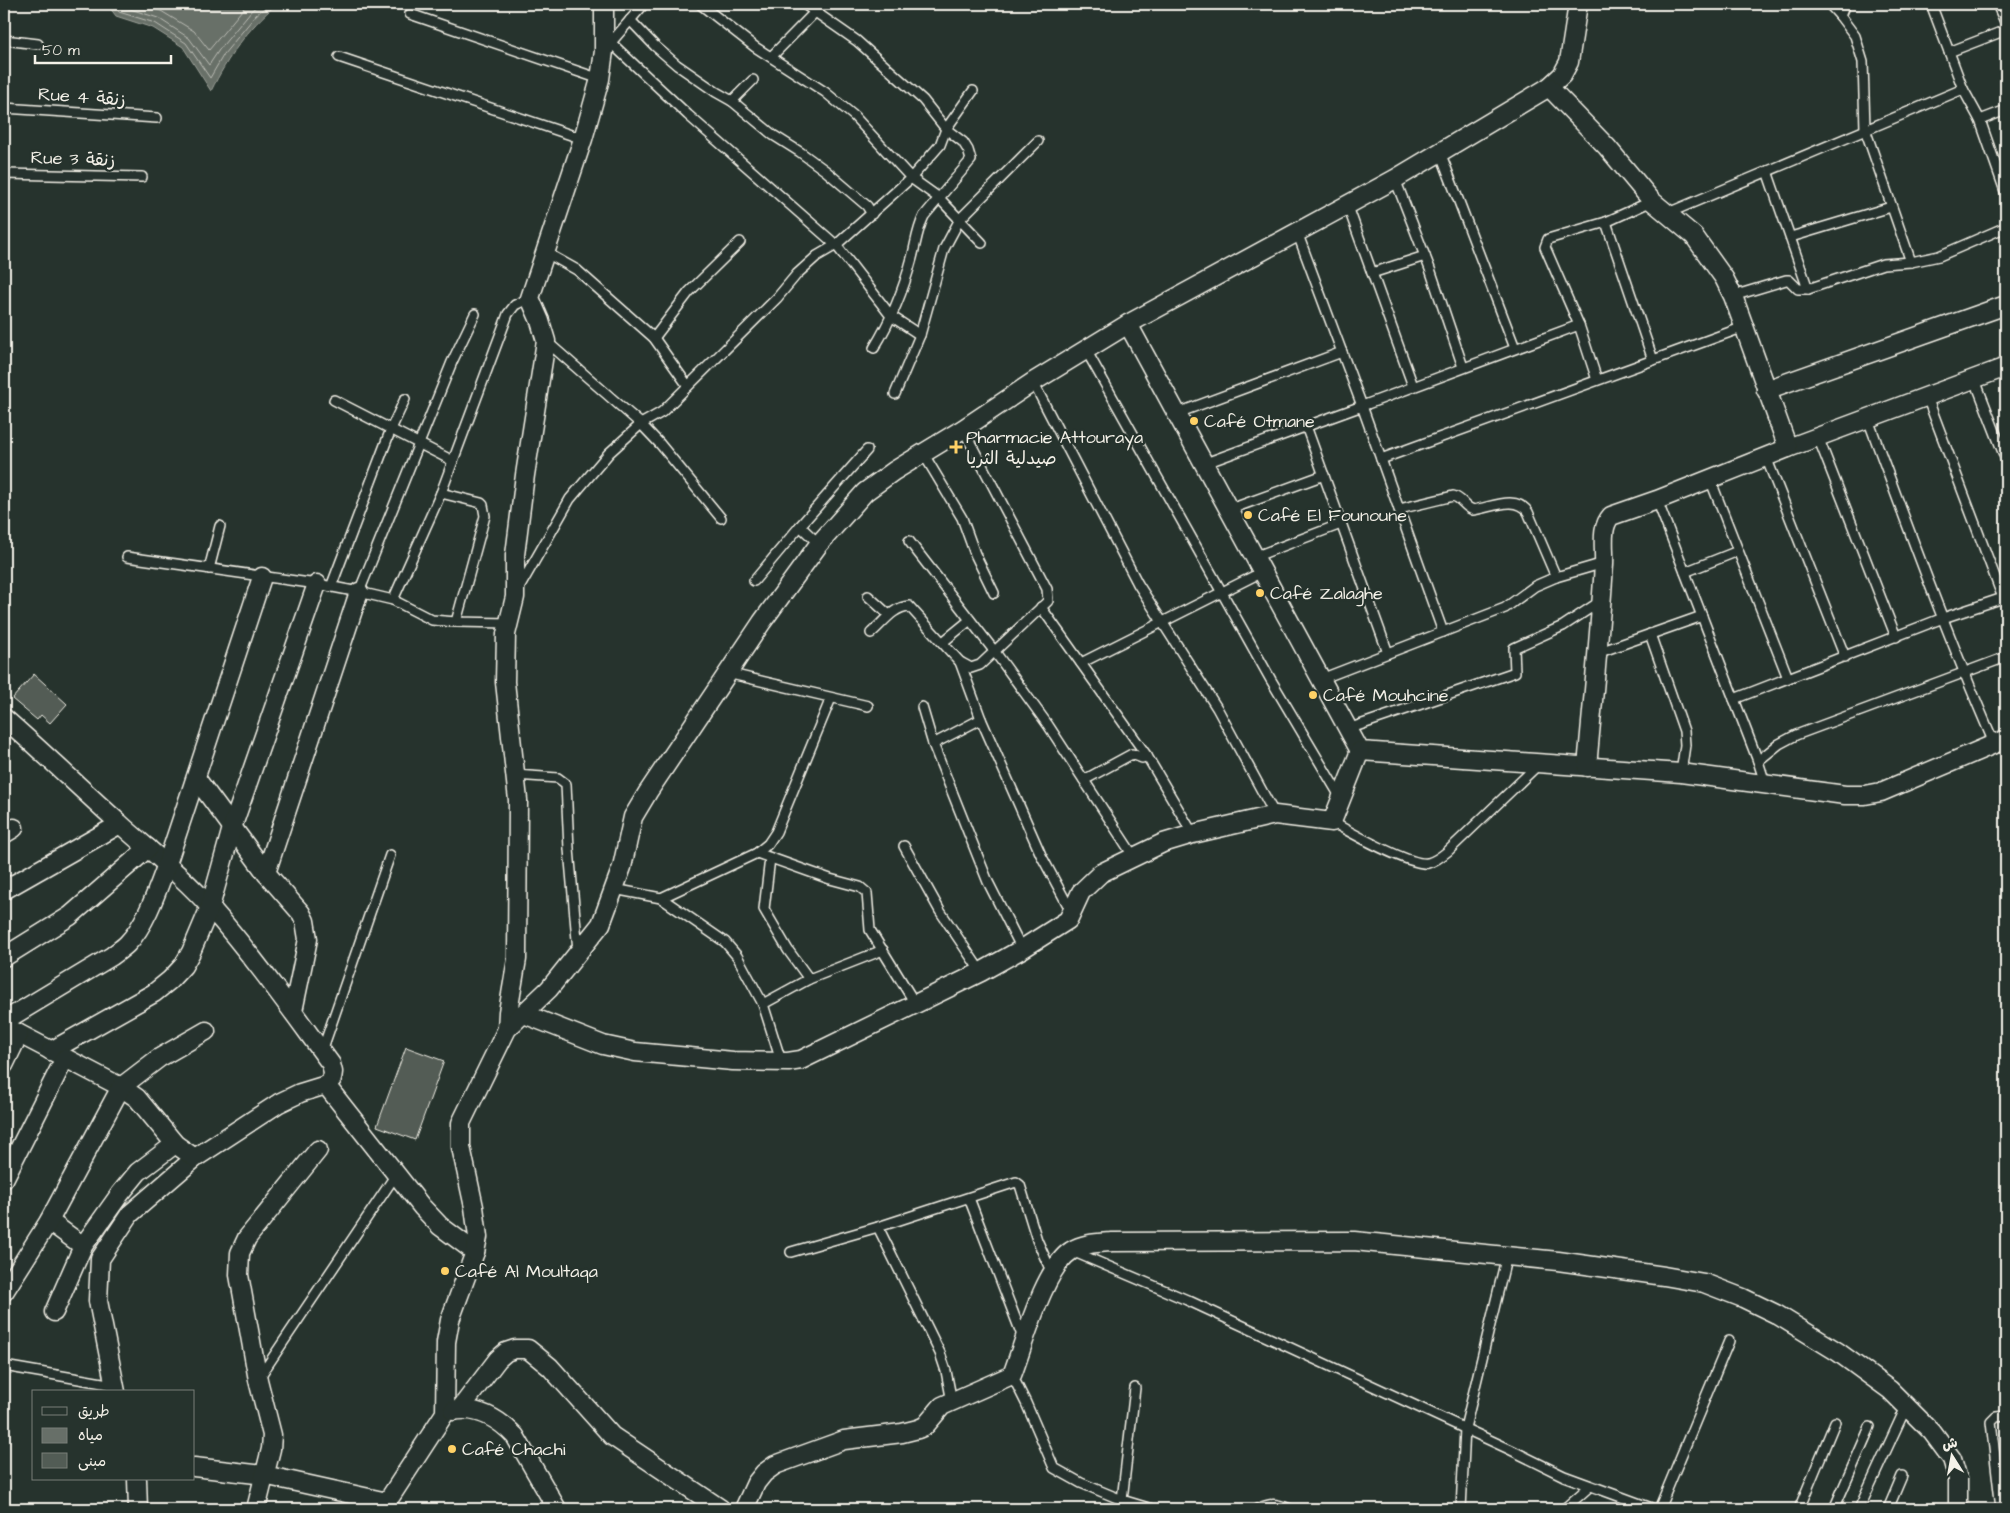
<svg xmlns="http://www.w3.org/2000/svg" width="2010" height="1513" font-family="'Architects Daughter','Playpen Sans Arabic',sans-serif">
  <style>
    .water { fill: #676f68; stroke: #9fa39b }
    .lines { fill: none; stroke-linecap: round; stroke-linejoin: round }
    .shore { stroke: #bcbdb5; stroke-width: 1 }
    .building { fill: #525c55; stroke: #f4f1e8 }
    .service-casing { stroke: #f4f1e8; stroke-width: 12 }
    .minor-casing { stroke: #f4f1e8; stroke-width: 21 }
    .service { stroke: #26332d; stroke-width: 9 }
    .minor { stroke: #26332d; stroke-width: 18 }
    .poi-dot { fill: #ffd166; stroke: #26332d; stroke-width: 2 }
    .labels { text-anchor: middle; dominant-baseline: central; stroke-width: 4.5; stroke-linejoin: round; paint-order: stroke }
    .street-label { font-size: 18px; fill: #f4f1e8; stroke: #26332d }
    .poi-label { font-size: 18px; fill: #f4f1e8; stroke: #26332d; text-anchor: start }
  </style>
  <rect width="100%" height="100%" fill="#26332d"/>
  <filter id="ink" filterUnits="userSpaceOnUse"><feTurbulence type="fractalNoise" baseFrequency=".02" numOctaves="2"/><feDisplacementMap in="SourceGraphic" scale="10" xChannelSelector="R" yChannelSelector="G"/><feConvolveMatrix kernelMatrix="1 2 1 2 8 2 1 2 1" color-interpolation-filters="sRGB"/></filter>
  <g filter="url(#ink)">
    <path class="water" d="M107,4H277C247,29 228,57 211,91L183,47L153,28L116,16Z"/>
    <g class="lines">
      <g class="shore">
        <path d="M113,4L119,12L155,23L186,43L210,78L224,54L256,15L269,4"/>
        <path d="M121,4L124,7L158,18L189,38L209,65L219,50L251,11L259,4"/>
        <path d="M138,4L161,11L194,31L209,50L247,4"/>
      </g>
    </g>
    <g class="building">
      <path d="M34,674L67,704L50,723L41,715L37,720L12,699Z"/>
      <path d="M406,1047L444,1061L415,1140L377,1126Z"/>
    </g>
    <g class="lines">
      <defs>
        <g id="service">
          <path d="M700,4L755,47L825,92L854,116L911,178L939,198L982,243"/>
          <path d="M804,4L857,41L923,100L946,129L963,142L968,150L971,160L924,216C917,230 916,243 912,258C904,288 890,322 874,348"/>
          <path d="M1829,4L1840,16L1855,36L1863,62L1865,129L1911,262"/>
          <path d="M1931,4L1963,89L1980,120L2006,194"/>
          <path d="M1997,4L2006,24"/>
          <path d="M410,14L600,79"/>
          <path d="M1840,16L1845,4"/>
          <path d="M630,20L655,46L677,65L716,92L732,101L773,135L800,152L826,171L867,206L872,214"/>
          <path d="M4,40L38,44"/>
          <path d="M610,42L688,115L836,245L891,316L920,335"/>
          <path d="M607,47L644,4"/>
          <path d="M1949,52L2006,30"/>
          <path d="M339,57L583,139"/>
          <path d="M771,57L823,4"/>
          <path d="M732,101L753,80"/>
          <path d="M4,108L157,118"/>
          <path d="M1980,120L2006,110"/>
          <path d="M1440,152L1515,348"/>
          <path d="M1767,171L1808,289"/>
          <path d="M4,174L142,177"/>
          <path d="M1395,179L1430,269L1463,367"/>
          <path d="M1347,204L1413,386"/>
          <path d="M1668,213L1963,89"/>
          <path d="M1606,222L1653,360"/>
          <path d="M1297,232L1362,406L1579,325"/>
          <path d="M1791,237L1891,207"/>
          <path d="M545,252L577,270L654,338L688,386"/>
          <path d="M1372,273L1425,256"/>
          <path d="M1733,296L1786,280H1789L1798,289H1808L1883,264L1911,262L1939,256L2006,227"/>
          <path d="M654,338L689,292L740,242"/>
          <path d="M546,341L641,424L660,444L721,518"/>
          <path d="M1086,350L1271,680L1341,798"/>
          <path d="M1597,380L1579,325L1545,247L1548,239L1606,222L1652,201"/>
          <path d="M1975,380L2006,460"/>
          <path d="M1033,382L1138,584L1217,708L1275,815"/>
          <path d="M895,394L920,335L944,249L960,219L1038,141"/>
          <path d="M1927,397L2003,598"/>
          <path d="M334,400L453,461"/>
          <path d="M1175,414L1342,352"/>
          <path d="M1868,419C1908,528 1948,637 1994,743"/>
          <path d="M1306,426L1388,653"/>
          <path d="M1818,437L1896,637"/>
          <path d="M923,453L962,518L975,554L994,593"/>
          <path d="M1766,457L1845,657"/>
          <path d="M1381,459L1744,327"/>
          <path d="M1203,464L1362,406L1443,632"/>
          <path d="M1710,479L1788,678"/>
          <path d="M441,493L481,503L483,505L485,516L456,622"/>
          <path d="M1657,500L1758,761L1765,783"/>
          <path d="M1399,509L1453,496C1462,498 1464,507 1473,510C1491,508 1515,494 1528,512L1556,577"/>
          <path d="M1228,510L1324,475"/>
          <path d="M800,526L819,544"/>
          <path d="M909,541L995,652L1048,725L1134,857"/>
          <path d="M127,557L317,584L359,592L393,600L432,620L456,622L509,623"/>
          <path d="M1254,557L1341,524"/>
          <path d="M209,569L220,526"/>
          <path d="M1685,572L1738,551"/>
          <path d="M754,581L800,526L867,450"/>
          <path d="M331,587L391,429L405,399"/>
          <path d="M518,590L570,499L609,453L641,424L662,412L777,298L797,274L817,256L836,245L911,178L940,145L946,129L973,91"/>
          <path d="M359,592L452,362L475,314"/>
          <path d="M868,596L889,615"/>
          <path d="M393,600L441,493L508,314L515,305L530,298"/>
          <path d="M1041,607L1147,756L1193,834"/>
          <path d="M871,633C883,623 893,607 909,606L960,662L971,668L980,665L1048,601L1047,589L963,429"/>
          <path d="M1650,634L1684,731L1685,745L1681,773"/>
          <path d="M943,642L970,620"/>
          <path d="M1597,653L1702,616"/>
          <path d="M960,662L981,719"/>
          <path d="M1081,663L1262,572"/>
          <path d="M727,673L868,706"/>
          <path d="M1321,679L1505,608L1535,586L1556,577L1604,563"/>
          <path d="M1734,699L1943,618L2006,597"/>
          <path d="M922,707L933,744"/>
          <path d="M1348,729L1515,672L1514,648L1563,626L1601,601"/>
          <path d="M1758,761L1779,744L1796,735L2006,657"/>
          <path d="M515,775L558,778L566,784L569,849L578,951"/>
          <path d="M1084,780L1132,754L1142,758L1147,756"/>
          <path d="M1332,822C1350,832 1410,866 1428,863C1436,861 1442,856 1448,851L1539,764"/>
          <path d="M904,846L940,911L981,972"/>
          <path d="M757,853L830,879L860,887L867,893L870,930L916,1005"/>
          <path d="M770,858L764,909L788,950L809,979"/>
          <path d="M614,889L661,898L757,853L768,844L776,832L831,698"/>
          <path d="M661,898L725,942L737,956L763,1004L781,1061"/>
          <path d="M1022,949L988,882L933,744L981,719L1041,855L1072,913"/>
          <path d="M763,1004L809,979L883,950"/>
          <path d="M322,1051L390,855"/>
          <path d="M969,1198L1023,1338"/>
          <path d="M878,1227L940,1353L946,1371L952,1402"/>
          <path d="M1072,1251L1187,1300L1509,1449L1564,1476L1654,1509"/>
          <path d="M791,1252L878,1227L1016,1182L1020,1185L1037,1240L1051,1271"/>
          <path d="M4,1366L114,1385"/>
          <path d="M1012,1375L1026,1403L1054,1468L1081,1483L1122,1500L1152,1509"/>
          <path d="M259,1378L397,1173"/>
          <path d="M1122,1500L1135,1388"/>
          <path d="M1257,1509C1271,1503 1275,1503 1290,1509"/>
          <path d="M1461,1509L1465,1428L1507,1255"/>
          <path d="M1564,1509L1589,1487"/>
          <path d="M1624,1509L1632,1503"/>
          <path d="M1659,1509L1729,1341"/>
          <path d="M1799,1509L1835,1422"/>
          <path d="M1834,1509L1870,1427"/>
          <path d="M1859,1509L1907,1405"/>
          <path d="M1888,1509L1902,1476"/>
          <path d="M2001,1509L1991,1422L1996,1417L2006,1416"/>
        </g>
        <g id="minor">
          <path d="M1549,87L1562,75L1569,62L1578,4"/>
          <path d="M1128,324L1360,751L1681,773L1845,795H1865L1881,792L2006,739"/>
          <path d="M1766,390L2006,305"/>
          <path d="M4,718C43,752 80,788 119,823C150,851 183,876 211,908C254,957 292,1011 331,1064L333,1072L332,1079L326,1085L300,1093L279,1103L195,1158L130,1214L100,1259L98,1301L116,1392"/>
          <path d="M1587,767C1593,699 1600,632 1604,564C1605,548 1600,528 1611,516L1657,500L1788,448L2006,367"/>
          <path d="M196,778L266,873L301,913L305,921L308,939L293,1011"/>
          <path d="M4,834L14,828"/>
          <path d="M266,873L359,592"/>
          <path d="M4,890L120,824"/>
          <path d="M4,957L70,916L148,848"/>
          <path d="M524,1014L603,1045L635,1052L733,1061L788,1062L801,1060L981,972L1022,949L1068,920L1081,892L1101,873L1163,843L1193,834L1275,815L1332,822L1360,751"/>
          <path d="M4,1021L112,956C117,952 123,948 127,944C146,925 158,888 167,864L262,577"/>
          <path d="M4,1026L121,1087L137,1098L175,1144L195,1158"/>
          <path d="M507,1029L508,1012L517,959L518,800L505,682L506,634L515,597V555L525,475L546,341L540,321L530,298L583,139L600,79L604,51V4"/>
          <path d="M51,1051L154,993L170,980L183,966L191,952L210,907L232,828L317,584"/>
          <path d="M4,1065L19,1034"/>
          <path d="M326,1085L422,1207L440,1226L475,1252L450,1320L446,1342L445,1413L387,1502L386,1509"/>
          <path d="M4,1179L65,1058"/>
          <path d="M49,1221L83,1246"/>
          <path d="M475,1252L478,1237L474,1207L461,1147V1123L507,1029L549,989L601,924L622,867L633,817L648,792L762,622L819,544L865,492L894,471L963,429L1033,382L1128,324L1395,179L1549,87L1607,147L1652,201L1694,236L1724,278L1733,296L1788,448"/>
          <path d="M4,1292L49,1221L121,1087L159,1058L206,1031"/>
          <path d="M54,1312L83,1246L120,1194L138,1172L175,1144"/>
          <path d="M460,1409L498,1359L506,1352L515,1349H528L550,1367L612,1436L721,1509"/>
          <path d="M453,1411C477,1406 499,1419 515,1436L557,1509"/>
          <path d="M194,1467L264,1475L387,1502"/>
          <path d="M137,1479L138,1509"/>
          <path d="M256,1509L271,1449L272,1435L258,1380L239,1275L240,1253L247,1238L318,1150"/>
          <path d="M744,1509L756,1483L764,1473L775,1465L844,1440L902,1433L918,1429L925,1426L942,1406L1012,1375C1024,1344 1044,1268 1071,1251C1083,1243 1098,1243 1112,1242L1354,1241L1558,1261L1664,1276L1704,1283L1743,1298L1776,1314L1838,1352L1890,1390L1932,1432L1952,1459L1958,1479V1509"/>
        </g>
      </defs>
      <use href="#service" class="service-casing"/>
      <use href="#minor" class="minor-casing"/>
      <use href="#service" class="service"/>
      <use href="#minor" class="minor"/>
    </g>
  </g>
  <g class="poi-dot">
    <circle cx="1194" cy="421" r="5"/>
    <path d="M953.5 439.5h5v5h5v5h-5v5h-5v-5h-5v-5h5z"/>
    <circle cx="1248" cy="515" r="5"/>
    <circle cx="1260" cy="593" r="5"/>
    <circle cx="1313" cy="695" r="5"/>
    <circle cx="445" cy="1271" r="5"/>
    <circle cx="452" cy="1449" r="5"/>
  </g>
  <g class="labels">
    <g class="street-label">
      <text transform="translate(82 97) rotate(4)">Rue 4 زنقة</text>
      <text transform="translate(73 159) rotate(2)">Rue 3 زنقة</text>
    </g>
    <g class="poi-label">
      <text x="1204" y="421">Café Otmane</text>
      <text x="966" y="437">Pharmacie Attouraya<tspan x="966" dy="21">صيدلية الثريا</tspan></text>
      <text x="1258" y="515">Café El Founoune</text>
      <text x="1270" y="593">Café Zalaghe</text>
      <text x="1323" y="695">Café Mouhcine</text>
      <text x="455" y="1271">Café Al Moultaqa</text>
      <text x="462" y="1449">Café Chachi</text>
    </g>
  </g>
  <rect width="2010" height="1513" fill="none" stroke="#26332d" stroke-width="20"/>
  <rect x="10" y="10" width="1990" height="1493" fill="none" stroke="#f4f1e8" stroke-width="2" filter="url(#ink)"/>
  <rect x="32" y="1390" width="162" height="90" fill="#26332d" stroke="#787f78"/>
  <rect x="42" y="1407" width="25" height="8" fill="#26332d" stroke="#787f78"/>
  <text x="78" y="1416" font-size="15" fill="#f4f1e8">طريق</text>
  <rect x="42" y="1428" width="25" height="15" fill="#676f68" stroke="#787f78"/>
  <text x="78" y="1440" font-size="15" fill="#f4f1e8">مياه</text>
  <rect x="42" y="1453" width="25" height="15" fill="#525c55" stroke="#787f78"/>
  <text x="78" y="1466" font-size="15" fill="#f4f1e8">مبنى</text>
  <g transform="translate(1952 1456) rotate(349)" stroke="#26332d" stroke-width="4" paint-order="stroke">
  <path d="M0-4L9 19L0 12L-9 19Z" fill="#f4f1e8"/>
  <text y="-8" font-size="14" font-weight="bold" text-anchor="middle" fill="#f4f1e8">ش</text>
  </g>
  <path d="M35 55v8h136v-8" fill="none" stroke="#f4f1e8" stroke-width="2.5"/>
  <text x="42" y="55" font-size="15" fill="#f4f1e8" stroke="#26332d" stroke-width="4" paint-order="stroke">50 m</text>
</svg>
